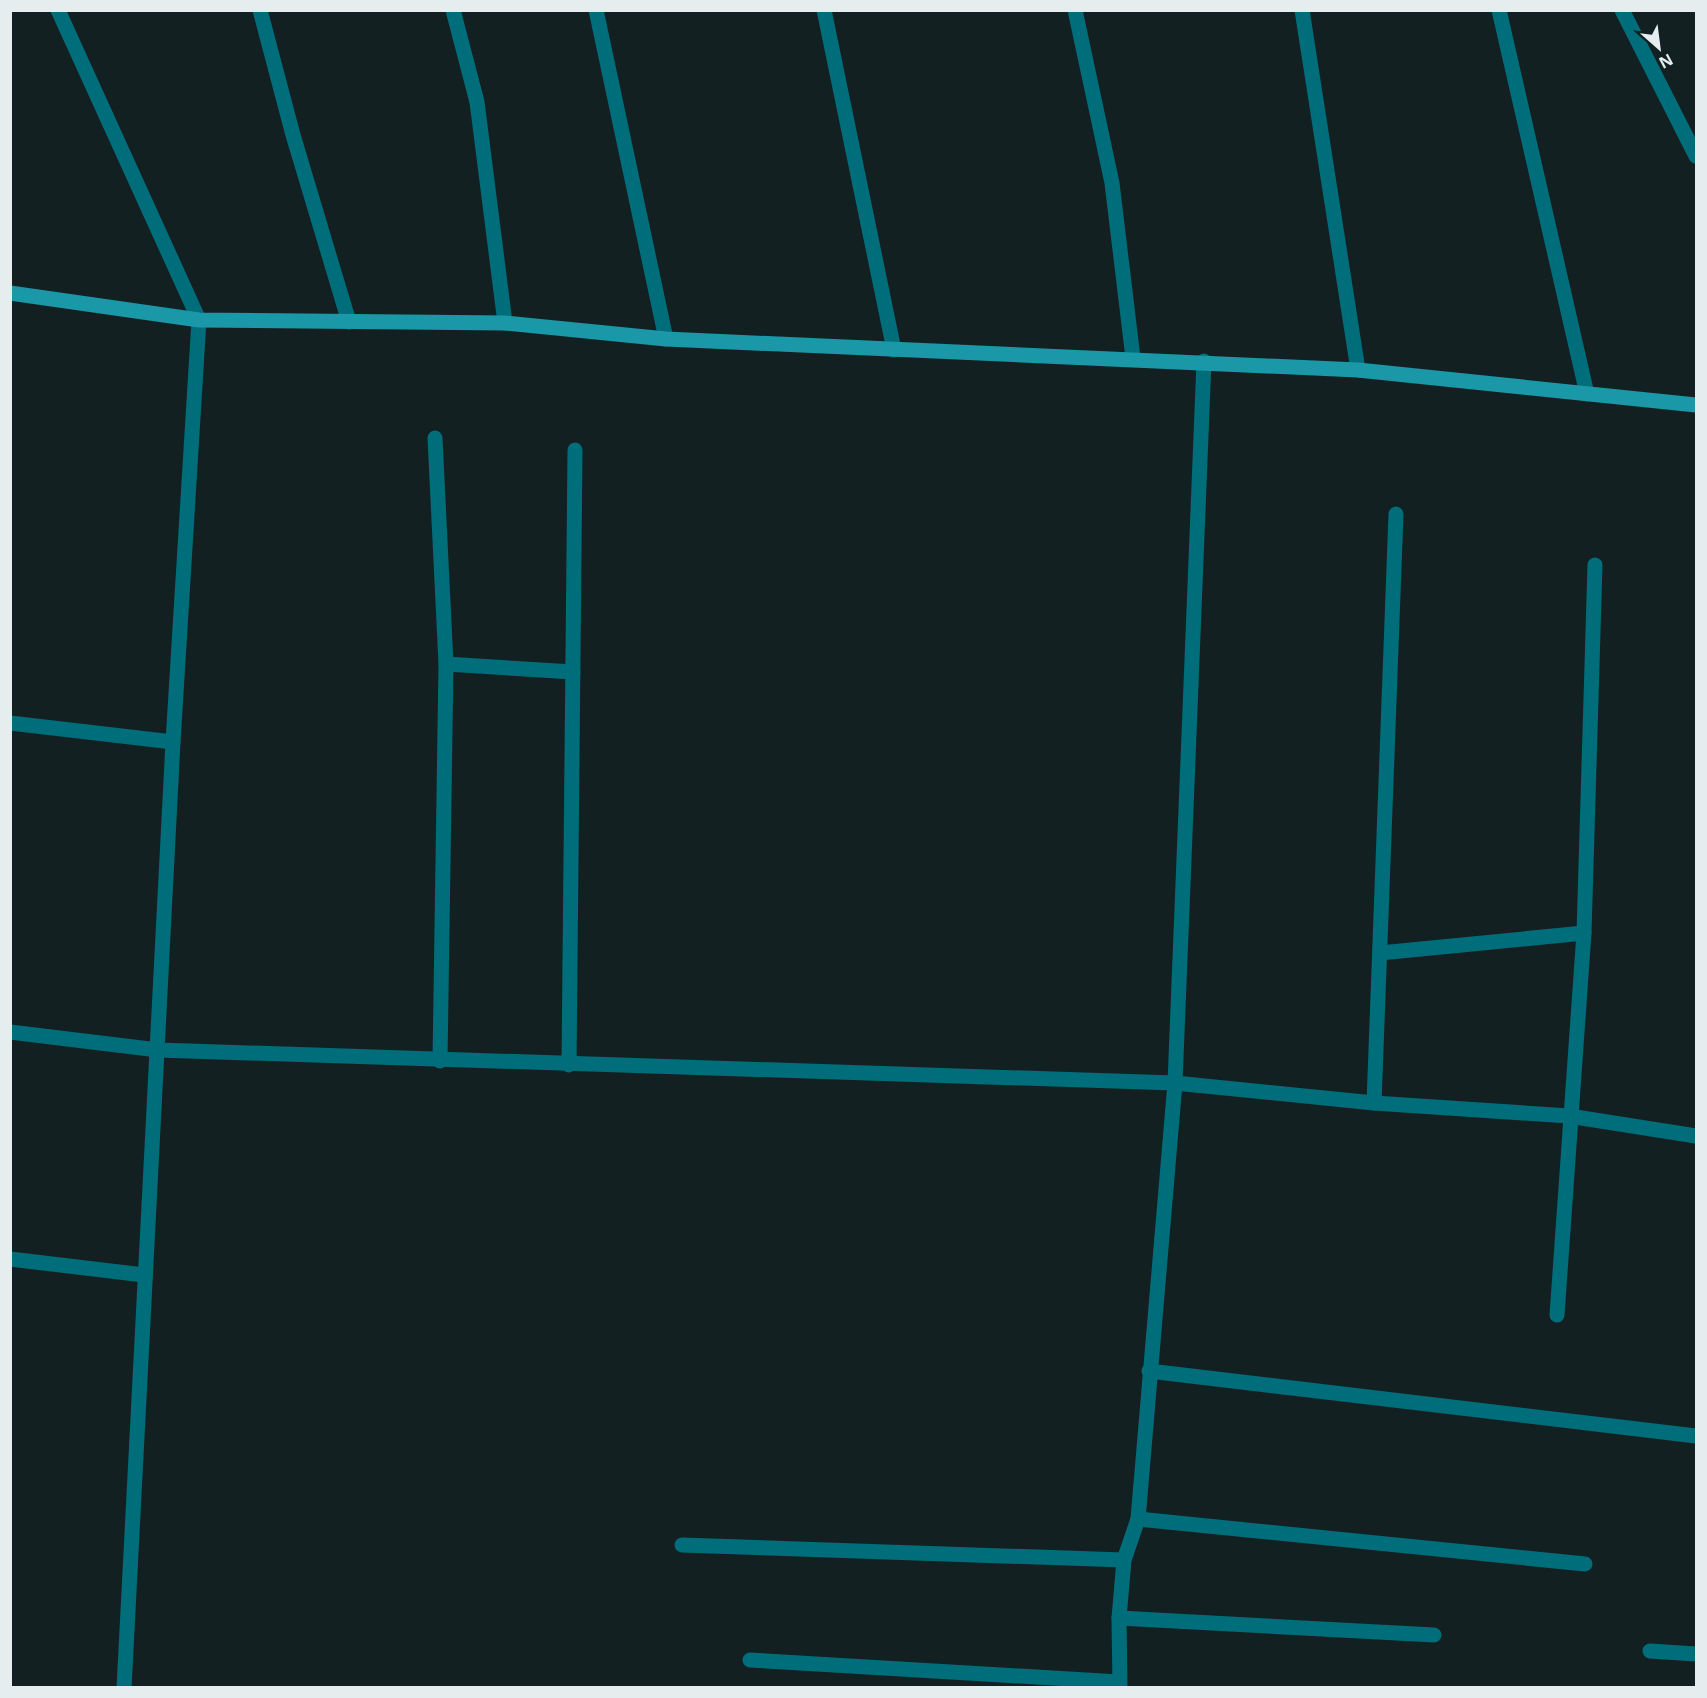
<svg xmlns="http://www.w3.org/2000/svg" width="1707" height="1698" font-family="'Open Sans',sans-serif">
  <style>
    .lines { fill: none; stroke-linecap: round; stroke-linejoin: round }
    .street { stroke: #006d7a; stroke-width: 15 }
    .secondary { stroke: #1a98a8; stroke-width: 15 }
  </style>
  <rect width="100%" height="100%" fill="#132022"/>
  <g class="lines">
    <g class="street">
      <path d="M260,10L293,135L349,322"/>
      <path d="M453,10L477,102L505,323"/>
      <path d="M596,10L666,339"/>
      <path d="M824,10L894,350"/>
      <path d="M1075,10L1112,183L1133,358"/>
      <path d="M1302,10L1358,370"/>
      <path d="M1499,10L1587,394"/>
      <path d="M1622,10L1696,156"/>
      <path d="M435,438L446,664L440,1061"/>
      <path d="M446,664L573,672"/>
      <path d="M10,723L173,742L199,320L58,10"/>
      <path d="M1380,953L1584,933"/>
      <path d="M10,1032L158,1050L1175,1083L1374,1103L1569,1116L1696,1136"/>
      <path d="M569,1065L575,450"/>
      <path d="M1374,1103L1396,514"/>
      <path d="M10,1259L144,1275"/>
      <path d="M1557,1315L1584,933L1595,565"/>
      <path d="M1149,1371L1696,1436"/>
      <path d="M1138,1519L1585,1564"/>
      <path d="M682,1545L1124,1560"/>
      <path d="M1119,1618L1434,1635"/>
      <path d="M1650,1651L1696,1654"/>
      <path d="M750,1660L1119,1682"/>
      <path d="M124,1688L173,742"/>
      <path d="M1120,1688L1119,1618L1124,1560L1138,1519L1175,1083L1204,361"/>
    </g>
    <path class="secondary" d="M10,293L199,320L505,323L666,339L1358,370L1696,405"/>
  </g>
  <rect width="1707" height="1698" fill="none" stroke="#e5edee" stroke-width="24"/>
  <g transform="translate(1659 48) rotate(152)" stroke="#132022" stroke-width="4.5" paint-order="stroke">
  <path d="M0-4.5L10 22L0 15L-10 22Z" fill="#e5edee"/>
  <text y="-9" font-size="16" font-weight="bold" text-anchor="middle" fill="#e5edee">N</text>
  </g>
</svg>
